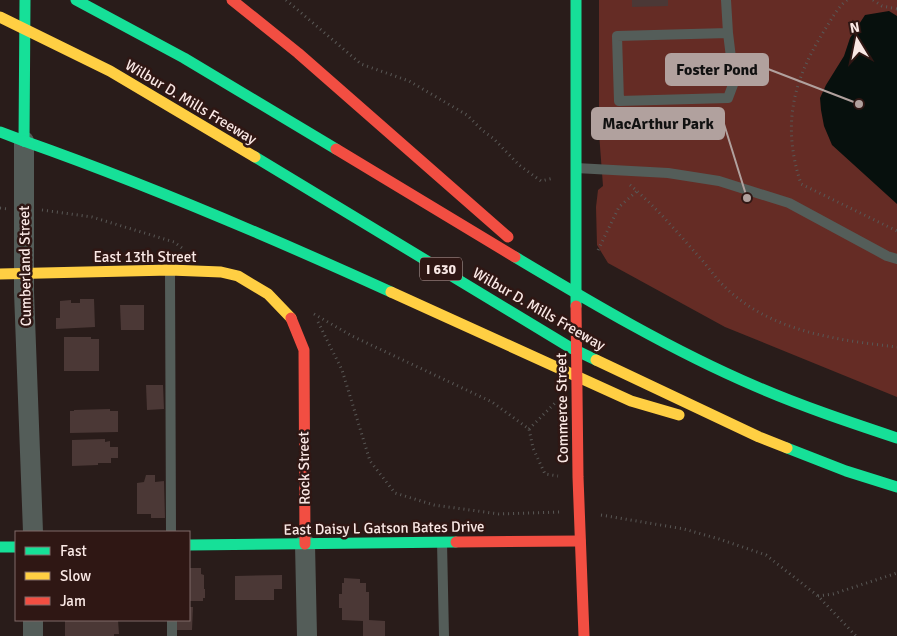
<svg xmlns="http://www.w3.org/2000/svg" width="897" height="636" font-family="Signika,sans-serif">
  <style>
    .green { fill: #652c25 }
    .water { fill: #07100d }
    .building { fill: #4b3836 }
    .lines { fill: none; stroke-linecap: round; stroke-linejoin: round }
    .path { stroke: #595856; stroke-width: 3; stroke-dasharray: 1 4; stroke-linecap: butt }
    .lane { stroke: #545d59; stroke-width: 10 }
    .street { stroke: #545d59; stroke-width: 20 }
    .fast { stroke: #16e098; stroke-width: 11 }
    .slow { stroke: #ffcf43; stroke-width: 11 }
    .jam { stroke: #f24e42; stroke-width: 11 }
    .labels { text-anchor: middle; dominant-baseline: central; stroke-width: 5; stroke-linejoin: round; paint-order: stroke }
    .shield { fill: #2f1714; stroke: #bda9a6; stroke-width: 1 }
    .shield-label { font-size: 14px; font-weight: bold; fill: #fae8e5 }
    .street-label { font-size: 15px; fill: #fae8e5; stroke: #2f1714 }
    .leader { fill: none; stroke: #b1a19e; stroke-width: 2 }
    .callout-dot { fill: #b1a19e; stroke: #2f1714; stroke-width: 2 }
    .callout { fill: #b1a19e; stroke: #b1a19e; stroke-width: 2 }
    .callout-label { font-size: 16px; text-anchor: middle; font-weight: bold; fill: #111 }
  </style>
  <rect width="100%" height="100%" fill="#291c1a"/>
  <path class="green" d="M599,0H897V397L725,327L608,263L597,245L596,207L598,190L603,186L599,133Z"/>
  <path class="water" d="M889,11L897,16V204L832,145L824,126L821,110L820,98L826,85L844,56L850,38L865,15Z"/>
  <g class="building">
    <path d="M632,0H668V6L632,7Z"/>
    <path d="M80,299H94L95,327L56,329V318H60V301L71,300V303H80Z"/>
    <path d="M120,305H144V330H121Z"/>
    <path d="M64,337H91V339H99V371H64Z"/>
    <path d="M146,385H163L164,409L147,410Z"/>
    <path d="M110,409V411H118V432L70,433V411H74V410Z"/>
    <path d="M105,439V442L110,441V447H118V458H111V463H98V465L72,466V440Z"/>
    <path d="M146,475H155V482L164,481L165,518H151V514H137V483L144,482Z"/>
    <path d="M189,568H201V574L204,575V589H205V598H203V601H189Z"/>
    <path d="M282,575V589H274V600H235V576Z"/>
    <path d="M344,578L360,579V583H366V592H369V620L385,621V636H363V621L342,620V608H339V594H342V583H344Z"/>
    <path d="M189,607H193L192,630H175V620H189Z"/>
    <path d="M65,620H118L119,634H114V636H65Z"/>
  </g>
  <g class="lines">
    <g class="path">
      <path d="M286,0L361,64L409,81L467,115L482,130L494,139L519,165L541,181L554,178"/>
      <path d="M847,0C837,8 831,20 824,31C792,82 782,126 801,184L897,231"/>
      <path d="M873,0L882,6L897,9"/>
      <path d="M630,185C656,207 679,234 701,259C710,269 717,280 726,288C772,332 837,340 897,347"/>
      <path d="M0,208L8,209"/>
      <path d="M42,210L92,217L174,242L182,248"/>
      <path d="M598,250L619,207L637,191"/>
      <path d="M314,314L352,336L492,402L529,429L533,448L545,474L558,476"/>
      <path d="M318,322L342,370L370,461L395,493L434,505L499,514L560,512"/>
      <path d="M529,429L555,403"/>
      <path d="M601,515L684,529L719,539L766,555L818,596L856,636"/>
      <path d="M818,596L833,594L897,573"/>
    </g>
    <g class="lane">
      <path d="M726,0L728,33L734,82L728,98L619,101L617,36L728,33"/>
      <path d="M576,168L668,173L719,181L789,203L887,256L897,259"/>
      <path d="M170,271L171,532"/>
      <path d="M442,542L444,636"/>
      <path d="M172,620V636"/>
    </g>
    <g class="street">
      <path d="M24,141V292L33,532"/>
      <path d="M305,544L307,636"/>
      <path d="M33,620V636"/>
    </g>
    <g class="fast">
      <path d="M76,0L184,58L336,149"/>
      <path d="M0,132L24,141"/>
      <path d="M24,141L25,0"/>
      <path d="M24,141C149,185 270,237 391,292"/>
      <path d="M255,157L571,348L596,360"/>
      <path d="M515,257C592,303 671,350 755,386C801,406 849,422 897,438"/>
      <path d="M576,306V0"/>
      <path d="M787,448L846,471L897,487"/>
      <path d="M189,545L456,542"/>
      <path d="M0,547H16"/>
    </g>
    <g class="slow">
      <path d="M0,17L110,71L255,157"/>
      <path d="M0,274L170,270L221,272L238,276L268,294L291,318"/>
      <path d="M391,292L631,401L679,415"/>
      <path d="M596,360L759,437L787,448"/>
    </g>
    <g class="jam">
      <path d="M232,0L298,53L508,237"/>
      <path d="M336,149L515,257"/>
      <path d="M576,306L578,477L584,636"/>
      <path d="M291,318L304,350L305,544"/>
      <path d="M456,542L580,541"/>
    </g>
  </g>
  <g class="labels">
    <rect class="shield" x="420" y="257.5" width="42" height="23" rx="4"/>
    <g class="shield-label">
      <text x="441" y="269">I 630</text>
    </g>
    <g class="street-label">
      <text transform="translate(191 102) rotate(31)">Wilbur D. Mills Freeway</text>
      <text x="145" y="257">East 13th Street</text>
      <text transform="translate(25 266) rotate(-91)">Cumberland Street</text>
      <text transform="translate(539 309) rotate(30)">Wilbur D. Mills Freeway</text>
      <text transform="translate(562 408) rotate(-91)">Commerce Street</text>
      <text transform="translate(304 468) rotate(-91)">Rock Street</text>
      <text transform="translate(384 528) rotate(-1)">East Daisy L Gatson Bates Drive</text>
    </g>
  </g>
  <path class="leader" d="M859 104L768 69M747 198L724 124"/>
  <g class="callout-dot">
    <circle cx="859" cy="104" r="5"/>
    <circle cx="747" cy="198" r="5"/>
  </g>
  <g class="callout">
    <rect x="666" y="54" width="102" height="31" rx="5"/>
    <rect x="592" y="108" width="132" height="31" rx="5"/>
  </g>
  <g class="callout-label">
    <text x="717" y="75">Foster Pond</text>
    <text x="658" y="129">MacArthur Park</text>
  </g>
  <rect x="15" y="531" width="175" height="90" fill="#2f1714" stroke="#806b68"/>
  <rect x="25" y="547" width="25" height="8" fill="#16e098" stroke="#806b68"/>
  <text x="60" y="556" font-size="15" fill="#fae8e5">Fast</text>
  <rect x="25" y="572" width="25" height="8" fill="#ffcf43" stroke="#806b68"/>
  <text x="60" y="581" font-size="15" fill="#fae8e5">Slow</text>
  <rect x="25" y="597" width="25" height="8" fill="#f24e42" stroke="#806b68"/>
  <text x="60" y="606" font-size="15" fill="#fae8e5">Jam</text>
  <g transform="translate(857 40) rotate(350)" stroke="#2f1714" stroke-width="4" paint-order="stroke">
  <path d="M0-4L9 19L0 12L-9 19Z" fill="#fae8e5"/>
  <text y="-8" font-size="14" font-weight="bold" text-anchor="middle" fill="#fae8e5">N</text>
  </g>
</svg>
